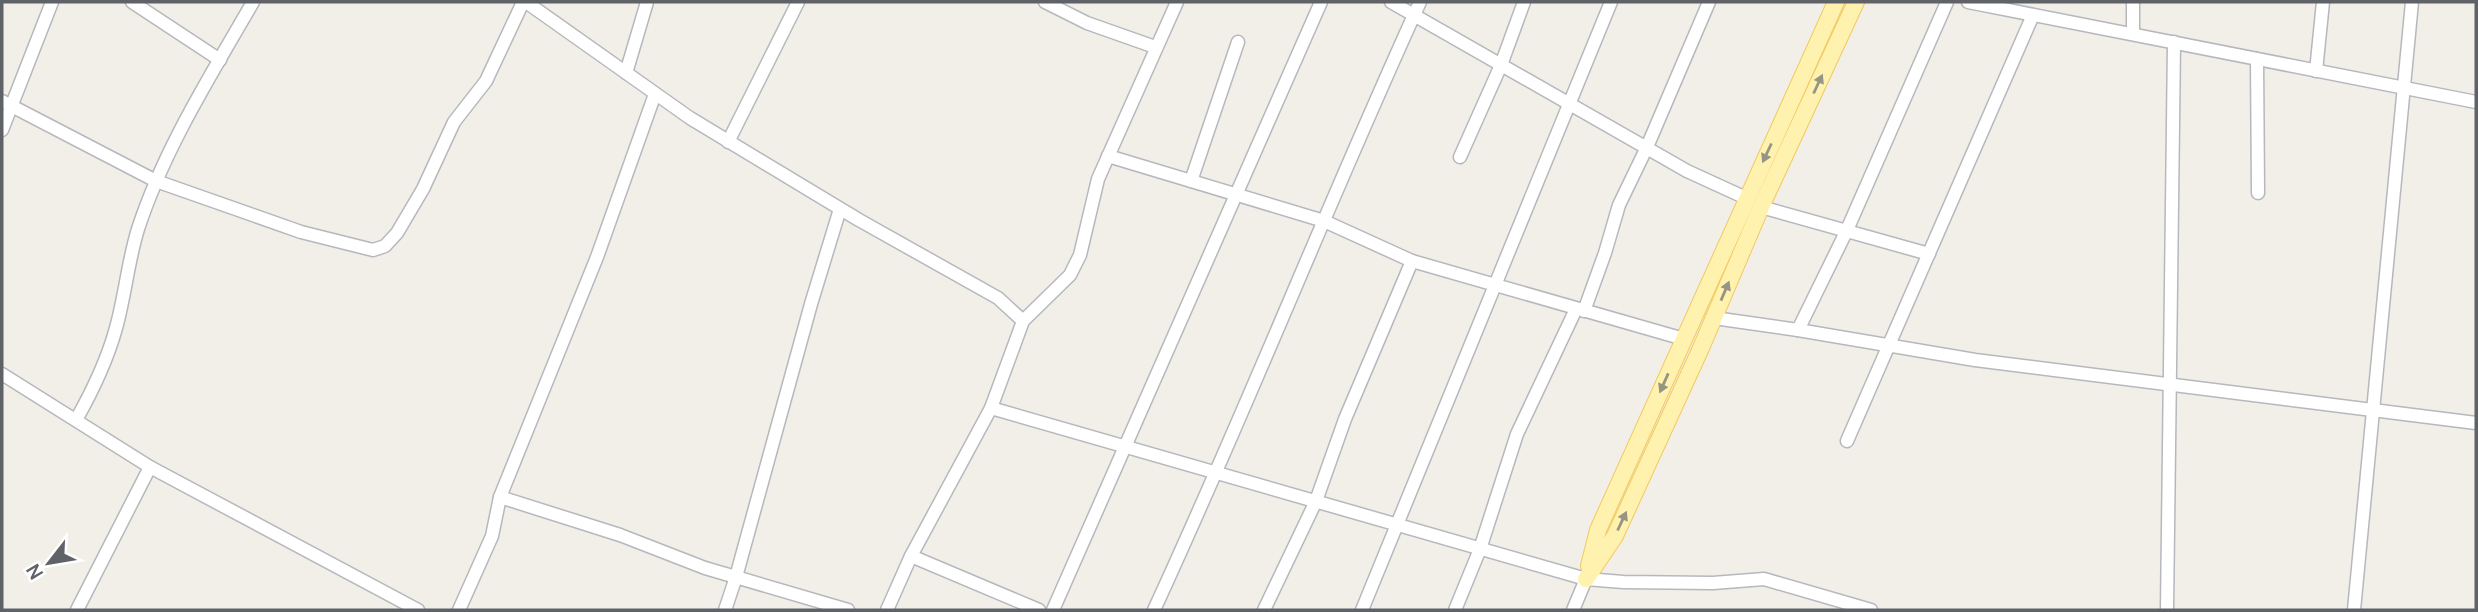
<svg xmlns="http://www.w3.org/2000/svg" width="2478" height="612" font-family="Manrope,sans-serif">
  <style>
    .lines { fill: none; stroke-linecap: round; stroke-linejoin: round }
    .minor-casing { stroke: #b5b8bc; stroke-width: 15 }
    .major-casing { stroke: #f2c960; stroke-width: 18 }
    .minor { stroke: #fff; stroke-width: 12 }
    .major { stroke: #fff2af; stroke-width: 16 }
    .oneway { fill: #979581 }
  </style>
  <rect width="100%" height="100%" fill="#f1efe8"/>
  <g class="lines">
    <defs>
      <g id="minor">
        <path d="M132,2L220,60"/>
        <path d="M526,2L690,118L859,220L998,298L1023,321"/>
        <path d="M1045,2L1087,23L1155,47"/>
        <path d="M1391,2L1687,171L1746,198"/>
        <path d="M1968,2L2476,102"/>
        <path d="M2133,2V34"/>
        <path d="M2257,59L2258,193"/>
        <path d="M2316,71L2323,2"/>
        <path d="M626,73L647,2"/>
        <path d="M2,101L156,181L301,232L373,250L385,246L397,233L423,189L454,122L486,81L523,2"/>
        <path d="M2,130L52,2"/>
        <path d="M728,142L798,2"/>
        <path d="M1108,156L1324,221L1412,261L1684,339"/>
        <path d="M1460,157L1501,65L1524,2"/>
        <path d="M1191,181L1238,42"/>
        <path d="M1761,207L1929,254"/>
        <path d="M1584,311L1605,253L1619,205L1647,147L1709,2"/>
        <path d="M1714,318L1798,330L1975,360L2476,423"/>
        <path d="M1798,330L1847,230L1947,2"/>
        <path d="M2,374L150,467L418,610"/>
        <path d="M991,408L1586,579L1623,582L1713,583L1764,579L1871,610"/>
        <path d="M76,420C93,390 107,361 116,328C125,296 128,261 138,229C164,149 211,75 253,2"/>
        <path d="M1847,441L2033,15"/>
        <path d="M500,497L620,535L705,568L848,610"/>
        <path d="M911,556L1039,610"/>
        <path d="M77,610L150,467"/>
        <path d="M459,610L492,536L500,497L597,257L655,94"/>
        <path d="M725,610L736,577L811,304L840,209"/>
        <path d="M887,610L911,556L991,408L1023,321L1070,275L1080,255L1098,179L1177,2"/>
        <path d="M1053,610L1321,2"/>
        <path d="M1154,610C1247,409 1328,203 1420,2"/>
        <path d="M1264,610L1316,501L1345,419L1412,261"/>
        <path d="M1362,610L1611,2"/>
        <path d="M1455,610L1480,549L1517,434L1576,309"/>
        <path d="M1573,610L1586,579"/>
        <path d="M2167,610L2174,42"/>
        <path d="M2354,610L2412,2"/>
      </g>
      <g id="major">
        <path d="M1589,566L1598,530L1836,2"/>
        <path d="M1586,579L1615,536L1701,348L1761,207L1856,2"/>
      </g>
    </defs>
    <use href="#minor" class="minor-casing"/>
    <use href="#major" class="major-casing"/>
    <use href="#minor" class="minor"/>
    <use href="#major" class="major"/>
  </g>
  <defs><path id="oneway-solid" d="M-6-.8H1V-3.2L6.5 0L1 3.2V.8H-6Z" transform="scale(1.75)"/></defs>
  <g class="oneway">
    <use href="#oneway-solid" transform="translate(1818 84) rotate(-65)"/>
    <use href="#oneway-solid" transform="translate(1767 153) rotate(115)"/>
    <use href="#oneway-solid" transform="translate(1725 291) rotate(-67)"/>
    <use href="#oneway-solid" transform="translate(1664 383) rotate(114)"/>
    <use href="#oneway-solid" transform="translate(1622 521) rotate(-65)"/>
  </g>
  <rect width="2478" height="612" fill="none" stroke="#5f6368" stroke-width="7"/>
  <g transform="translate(49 563) rotate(239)" stroke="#ffffff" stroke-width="5" paint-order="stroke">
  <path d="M0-5L12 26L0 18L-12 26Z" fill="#5f6368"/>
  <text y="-10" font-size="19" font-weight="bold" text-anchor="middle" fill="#5f6368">N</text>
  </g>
</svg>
